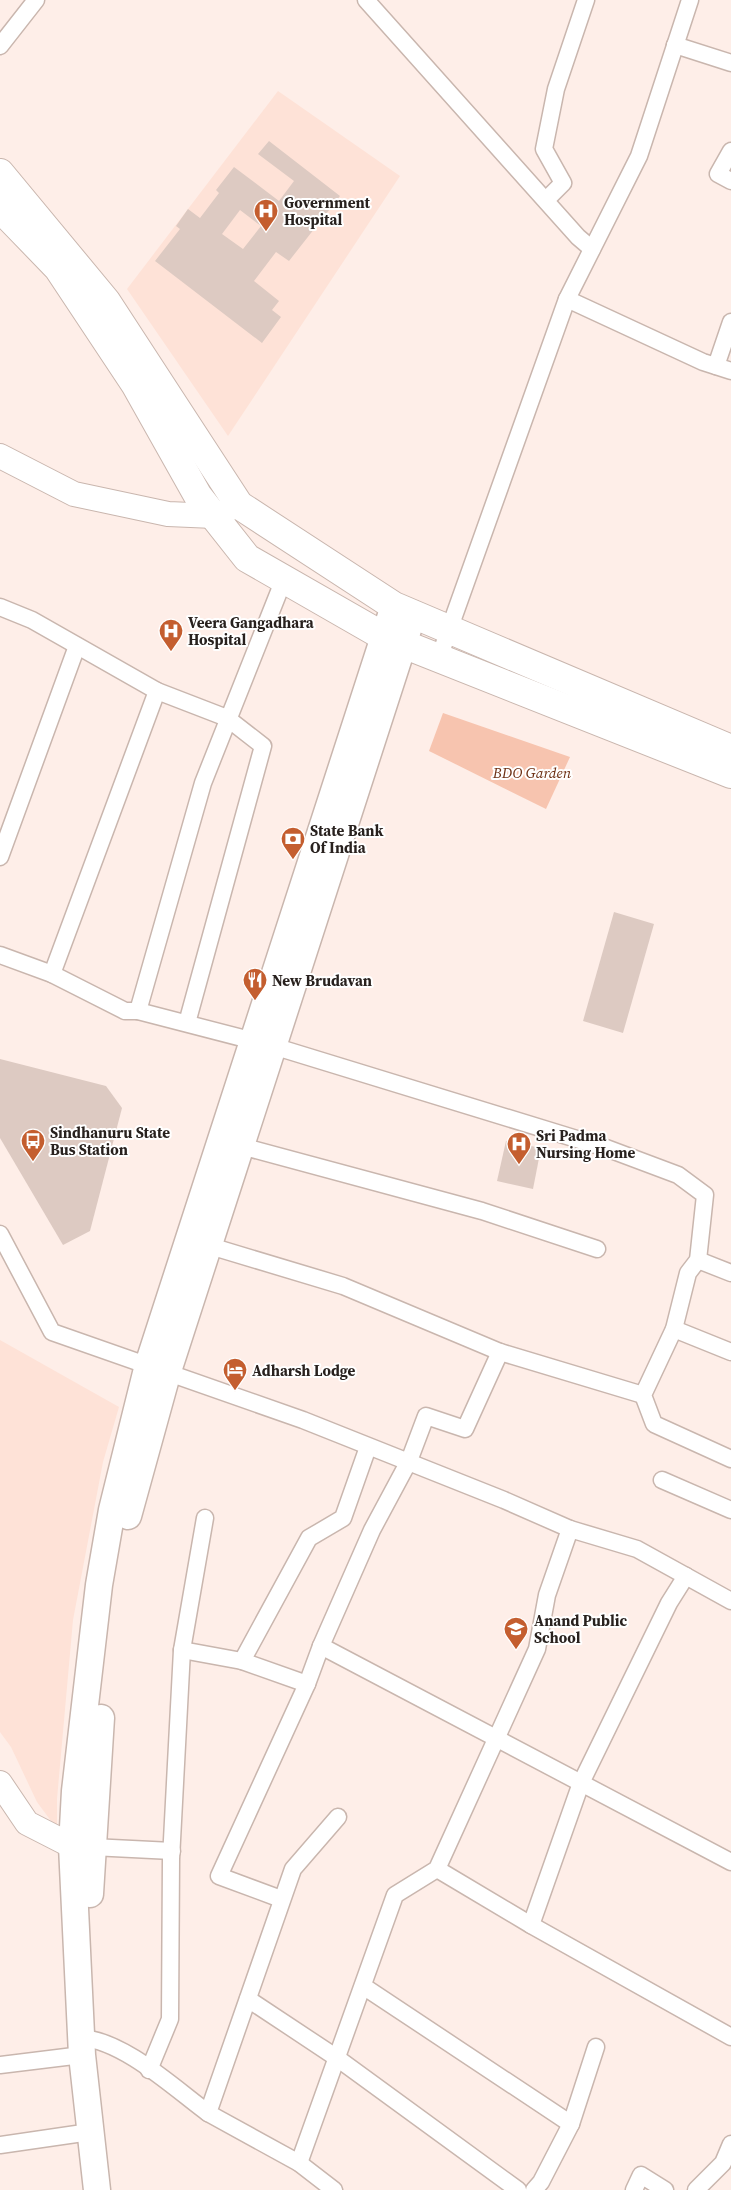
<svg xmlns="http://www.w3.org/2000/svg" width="731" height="2190" font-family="'Source Serif 4',serif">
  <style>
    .built { fill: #fee2d7 }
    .green { fill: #f7c4af }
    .building { fill: #ddcac2; fill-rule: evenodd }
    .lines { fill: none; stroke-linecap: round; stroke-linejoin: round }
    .street-casing { stroke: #c9b6ae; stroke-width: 19 }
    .secondary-casing { stroke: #c9b6ae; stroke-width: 26 }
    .primary-casing { stroke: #c9b6ae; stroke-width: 29 }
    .highway-casing { stroke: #c9b6ae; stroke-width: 30 }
    .street { stroke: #fff; stroke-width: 16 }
    .secondary { stroke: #fff; stroke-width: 24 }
    .primary { stroke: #fff; stroke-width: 26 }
    .highway { stroke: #fff; stroke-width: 28 }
    .labels { text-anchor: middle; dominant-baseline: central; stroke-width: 4; stroke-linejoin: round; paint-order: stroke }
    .poi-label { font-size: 15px; font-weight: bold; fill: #28211e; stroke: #fff; text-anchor: start }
    .park-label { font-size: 15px; font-style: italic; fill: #6e3115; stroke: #fff }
  </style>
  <rect width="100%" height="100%" fill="#feeee8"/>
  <g class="built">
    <path d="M278,91L400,176L228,436L127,289Z"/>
    <path d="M0,1340L119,1407L103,1462L73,1620L57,1799V1829L37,1802L11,1747L0,1732Z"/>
  </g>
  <path class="green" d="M443,713L570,757L546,809L429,751Z"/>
  <g class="building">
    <path d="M269,141L340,196L289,261L276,252L254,281L279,301L272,310L281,317L262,343L155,261L180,229L176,226L188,209L200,218L219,193L216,190L234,167L279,201L294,181L258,154ZM240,210L261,226L243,249L222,234Z"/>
    <path d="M614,912L654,924L623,1033L583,1021Z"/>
    <path d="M0,1059L106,1086L122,1108L90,1231L63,1245L0,1138Z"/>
    <path d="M506,1141L541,1148L533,1189L497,1181Z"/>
  </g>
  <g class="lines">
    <defs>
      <g id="street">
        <path d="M366,0L578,237L592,249"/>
        <path d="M675,45L731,63"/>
        <path d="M0,46L36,0"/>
        <path d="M731,151L718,174L731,181"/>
        <path d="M546,200L563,183L544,149L556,89L586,0"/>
        <path d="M567,299L703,362L731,371"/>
        <path d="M716,366L731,322"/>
        <path d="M0,607L32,620L157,691L227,718L263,746L187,1023"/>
        <path d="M439,658L567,299L639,156L690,0"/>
        <path d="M0,857L77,646"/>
        <path d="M0,955L52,974L125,1011H138L273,1046L606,1148L678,1175L705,1195L698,1260L688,1273L674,1329L643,1395L654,1424L731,1459"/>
        <path d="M52,974L157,691"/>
        <path d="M138,1011L203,783L284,579"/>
        <path d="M241,1146L482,1211L597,1249"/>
        <path d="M0,1234L52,1332L303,1420L504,1500L570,1529L637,1549L731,1601"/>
        <path d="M210,1246L343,1286L500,1352L643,1395"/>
        <path d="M698,1260L731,1273"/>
        <path d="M674,1329L731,1352"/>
        <path d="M662,1480L731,1510"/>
        <path d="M321,1646L731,1862"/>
        <path d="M182,1650L242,1661L307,1684"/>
        <path d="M242,1661L309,1538L343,1518L368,1447"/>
        <path d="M92,1847L172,1851"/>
        <path d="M437,1869L531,1925L731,2037"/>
        <path d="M281,1899L219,1876L307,1684L321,1646L372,1530L409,1461L426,1416L465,1429L500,1352"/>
        <path d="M531,1925L581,1783L669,1603L686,1576"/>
        <path d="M363,1986L571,2124"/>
        <path d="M248,1999L337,2058L518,2190"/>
        <path d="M81,2038C123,2040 174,2088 208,2113"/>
        <path d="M0,2065L82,2055"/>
        <path d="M149,2070L170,2019L171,1859L182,1650L205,1518"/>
        <path d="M0,2145L90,2132"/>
        <path d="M299,2163L395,1895L437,1869L537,1649L547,1595L570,1529"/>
        <path d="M334,2190L299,2163L208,2113L293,1869L338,1817"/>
        <path d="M534,2190L541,2182L571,2124L596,2047"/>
        <path d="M634,2190L641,2175L665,2190"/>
        <path d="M696,2190L723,2163L731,2144"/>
      </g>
      <g id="secondary">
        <path d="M0,456L74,494L168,514L214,516L226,511"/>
        <path d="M0,1783L27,1823L72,1846L90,1847"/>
      </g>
      <g id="primary">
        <path d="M128,1516L168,1371L413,614"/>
        <path d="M90,1894L101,1718"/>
        <path d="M97,2190L82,2055L72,1846L75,1791L99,1585L112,1510L148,1365L394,606"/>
      </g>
      <g id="highway">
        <path d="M0,173L106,301L239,505L394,606L731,749"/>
        <path d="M0,208L58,268L135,384L198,496L247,558L383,636L731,774"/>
      </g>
    </defs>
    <use href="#street" class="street-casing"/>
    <use href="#secondary" class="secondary-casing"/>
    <use href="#primary" class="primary-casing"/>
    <use href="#highway" class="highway-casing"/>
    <use href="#street" class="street"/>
    <use href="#secondary" class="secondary"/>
    <use href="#primary" class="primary"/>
    <use href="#highway" class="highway"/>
  </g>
  <defs>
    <symbol id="hospital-pin" viewBox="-11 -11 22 30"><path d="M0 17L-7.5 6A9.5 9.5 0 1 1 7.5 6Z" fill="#c45e2f" stroke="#fff"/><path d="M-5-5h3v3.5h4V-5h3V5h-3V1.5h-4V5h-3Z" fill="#fff"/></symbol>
    <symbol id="bank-pin" viewBox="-11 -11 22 30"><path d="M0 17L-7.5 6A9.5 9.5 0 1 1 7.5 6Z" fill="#c45e2f" stroke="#fff"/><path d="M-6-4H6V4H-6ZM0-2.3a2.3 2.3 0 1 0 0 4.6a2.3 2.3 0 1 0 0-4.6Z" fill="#fff"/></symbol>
    <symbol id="restaurant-pin" viewBox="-11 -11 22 30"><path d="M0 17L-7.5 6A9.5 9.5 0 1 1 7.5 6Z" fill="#c45e2f" stroke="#fff"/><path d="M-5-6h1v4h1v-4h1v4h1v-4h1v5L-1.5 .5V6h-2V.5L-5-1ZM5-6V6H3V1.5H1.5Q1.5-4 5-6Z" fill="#fff"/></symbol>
    <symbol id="bus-pin" viewBox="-11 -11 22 30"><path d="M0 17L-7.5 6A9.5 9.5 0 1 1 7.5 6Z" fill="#c45e2f" stroke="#fff"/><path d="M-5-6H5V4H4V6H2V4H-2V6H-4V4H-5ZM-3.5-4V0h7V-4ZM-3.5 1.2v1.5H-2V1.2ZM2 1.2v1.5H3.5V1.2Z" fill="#fff"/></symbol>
    <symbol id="hotel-pin" viewBox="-11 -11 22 30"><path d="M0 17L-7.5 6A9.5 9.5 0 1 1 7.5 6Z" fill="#c45e2f" stroke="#fff"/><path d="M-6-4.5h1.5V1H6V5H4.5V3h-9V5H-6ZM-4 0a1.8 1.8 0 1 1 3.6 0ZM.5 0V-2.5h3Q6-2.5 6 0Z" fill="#fff"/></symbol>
    <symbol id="school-pin" viewBox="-11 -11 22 30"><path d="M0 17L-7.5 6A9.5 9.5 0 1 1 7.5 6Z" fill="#c45e2f" stroke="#fff"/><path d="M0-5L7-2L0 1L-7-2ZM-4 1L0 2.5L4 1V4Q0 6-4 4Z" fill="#fff"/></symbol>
  </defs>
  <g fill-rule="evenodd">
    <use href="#hospital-pin" x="252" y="197" width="28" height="38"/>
    <use href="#hospital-pin" x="157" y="617" width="28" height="38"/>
    <use href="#bank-pin" x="279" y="825" width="28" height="38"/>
    <use href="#restaurant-pin" x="241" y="966" width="28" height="38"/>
    <use href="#bus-pin" x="19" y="1127" width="28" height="38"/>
    <use href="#hospital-pin" x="505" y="1130" width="28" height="38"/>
    <use href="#hotel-pin" x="221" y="1356" width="28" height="38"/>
    <use href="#school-pin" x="502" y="1615" width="28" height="38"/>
  </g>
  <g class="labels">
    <g class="poi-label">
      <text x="284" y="202">Government<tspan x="284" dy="17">Hospital</tspan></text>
      <text x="188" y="622">Veera Gangadhara<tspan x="188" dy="17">Hospital</tspan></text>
      <text x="310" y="830">State Bank<tspan x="310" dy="17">Of India</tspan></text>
      <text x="272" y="980">New Brudavan</text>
      <text x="50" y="1132">Sindhanuru State<tspan x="50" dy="17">Bus Station</tspan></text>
      <text x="536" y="1135">Sri Padma<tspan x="536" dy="17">Nursing Home</tspan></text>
      <text x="252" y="1370">Adharsh Lodge</text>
      <text x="534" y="1620">Anand Public<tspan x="534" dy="17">School</tspan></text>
    </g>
    <g class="park-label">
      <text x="532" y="772">BDO Garden</text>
    </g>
  </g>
</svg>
